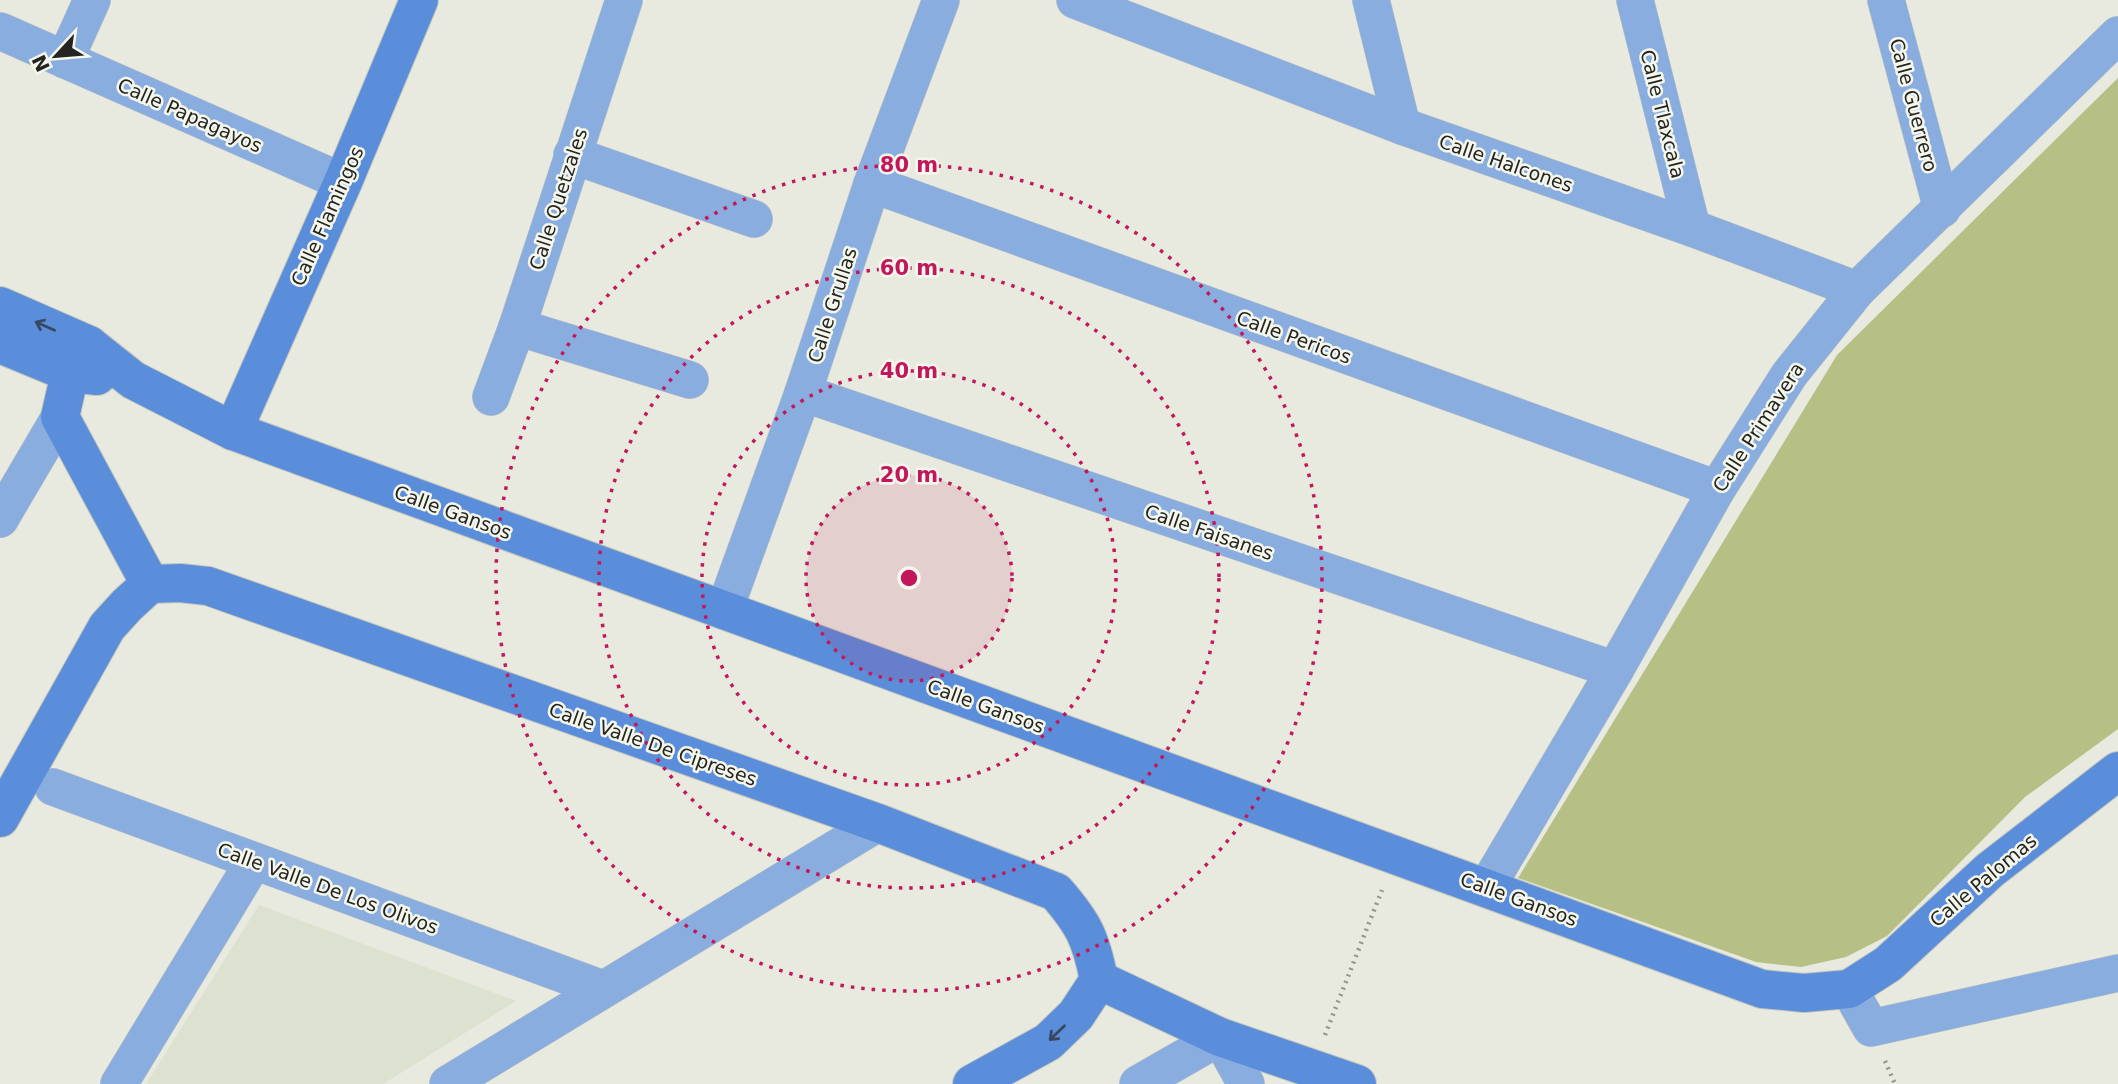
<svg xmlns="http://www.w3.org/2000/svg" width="2118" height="1084" font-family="'DejaVu Sans',sans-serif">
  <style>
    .built { fill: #dde1cf }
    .green { fill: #b6bf84 }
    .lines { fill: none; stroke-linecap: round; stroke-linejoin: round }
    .street-casing { stroke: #c5c6bd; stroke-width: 38 }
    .secondary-casing { stroke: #c5c6bd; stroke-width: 40 }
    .path { stroke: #95958e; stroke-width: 4.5; stroke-dasharray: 2 5; stroke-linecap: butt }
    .street { stroke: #8aade0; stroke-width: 37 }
    .secondary { stroke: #5a8eda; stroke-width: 38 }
    .oneway { stroke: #374962 }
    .ring { fill: none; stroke: #c2185b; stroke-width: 3.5; stroke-dasharray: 3.5 7 }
    .labels { text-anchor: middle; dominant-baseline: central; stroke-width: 5; stroke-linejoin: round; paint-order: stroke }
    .street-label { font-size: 19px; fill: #242421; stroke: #f5f7ec }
    .centre { fill: #c2185b; stroke: #f5f7ec; stroke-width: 3.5 }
    .ring-label { font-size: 21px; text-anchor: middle; font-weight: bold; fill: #c2185b; stroke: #f5f7ec; stroke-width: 5; stroke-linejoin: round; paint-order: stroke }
  </style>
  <rect width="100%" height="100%" fill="#e8e9df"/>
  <path class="built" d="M259,905L516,1001L383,1084H146Z"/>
  <path class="green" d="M2118,78V729L2025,797L1887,936L1846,957L1801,967L1756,962L1518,878L1837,355Z"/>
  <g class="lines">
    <defs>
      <g id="street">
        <path d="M1075,0L1402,126L1692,228L1857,290"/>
        <path d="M1371,0L1402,126"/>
        <path d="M1635,0L1692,228"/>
        <path d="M1886,0L1942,209"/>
        <path d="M0,31L343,182"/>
        <path d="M65,60L92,0"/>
        <path d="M572,155L754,219"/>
        <path d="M872,184L1717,489"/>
        <path d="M517,327L690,380"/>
        <path d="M803,393L1615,670"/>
        <path d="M491,397L517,327L624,0"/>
        <path d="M0,519L60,417"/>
        <path d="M724,611L803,393L872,184L941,0"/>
        <path d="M53,787L603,989"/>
        <path d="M1487,887L1615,670L1717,489L1789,375L1857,290L2118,35"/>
        <path d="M1849,989L1871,1028L2118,973"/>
        <path d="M119,1084L254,861"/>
        <path d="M448,1084L878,823"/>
        <path d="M1138,1084L1220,1037L1246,1084"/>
      </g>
      <g id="secondary">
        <path d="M0,306L89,345L133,380L233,431L1762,989L1804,993L1849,989L1888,964L1990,870L2118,771"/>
        <path d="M0,344L70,373L97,376"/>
        <path d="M89,345L70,373L60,417L150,584"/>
        <path d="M233,431L343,182L419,0"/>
        <path d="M150,584L180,583L208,586L878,823L1056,892C1084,924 1091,939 1099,980"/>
        <path d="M0,818L107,627L127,605L150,584"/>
        <path d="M1099,980L1220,1037L1357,1084"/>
        <path d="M972,1084L1048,1042L1076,1015L1099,980"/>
      </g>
    </defs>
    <use href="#street" class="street-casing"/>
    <use href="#secondary" class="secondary-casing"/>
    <g class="path">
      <path d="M1325,1035L1382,890"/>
      <path d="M1885,1061L1895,1084"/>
    </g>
    <use href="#street" class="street"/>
    <use href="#secondary" class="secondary"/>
  </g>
  <defs><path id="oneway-shaft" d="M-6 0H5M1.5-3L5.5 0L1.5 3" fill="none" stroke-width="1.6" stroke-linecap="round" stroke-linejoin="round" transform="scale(1.75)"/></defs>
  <g class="oneway">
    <use href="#oneway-shaft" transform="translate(45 326) rotate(-156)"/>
    <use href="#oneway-shaft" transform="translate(1057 1033) rotate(136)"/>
  </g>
  <circle cx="909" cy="578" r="103" fill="#c2185b" fill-opacity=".12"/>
  <g class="ring">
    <circle cx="909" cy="578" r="103"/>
    <circle cx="909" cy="578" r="207"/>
    <circle cx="909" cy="578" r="310"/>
    <circle cx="909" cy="578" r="413"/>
  </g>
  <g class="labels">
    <g class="street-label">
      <text transform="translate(1914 105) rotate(75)">Calle Guerrero</text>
      <text transform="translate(1663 114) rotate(76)">Calle Tlaxcala</text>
      <text transform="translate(190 115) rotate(24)">Calle Papagayos</text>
      <text transform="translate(1506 163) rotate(19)">Calle Halcones</text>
      <text transform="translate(558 199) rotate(-72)">Calle Quetzales</text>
      <text transform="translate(327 216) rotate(-66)">Calle Flamingos</text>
      <text transform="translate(832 305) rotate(-72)">Calle Grullas</text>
      <text transform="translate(1294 337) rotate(20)">Calle Pericos</text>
      <text transform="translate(1758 427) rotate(-57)">Calle Primavera</text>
      <text transform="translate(453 512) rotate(20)">Calle Gansos</text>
      <text transform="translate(1209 532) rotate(19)">Calle Faisanes</text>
      <text transform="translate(986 706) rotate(20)">Calle Gansos</text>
      <text transform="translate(653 744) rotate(19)">Calle Valle De Cipreses</text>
      <text transform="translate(1983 880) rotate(-40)">Calle Palomas</text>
      <text transform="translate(328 888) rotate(20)">Calle Valle De Los Olivos</text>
      <text transform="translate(1519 899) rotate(20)">Calle Gansos</text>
    </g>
  </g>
  <circle cx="909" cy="578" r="10" class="centre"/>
  <g class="ring-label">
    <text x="909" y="172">80 m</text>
    <text x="909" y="275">60 m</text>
    <text x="909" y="378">40 m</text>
    <text x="909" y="482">20 m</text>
  </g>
  <g transform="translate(56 56) rotate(244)" stroke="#f5f7ec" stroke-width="5" paint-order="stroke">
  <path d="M0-5L12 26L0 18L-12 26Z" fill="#242421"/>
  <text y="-10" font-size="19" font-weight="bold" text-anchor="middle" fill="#242421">N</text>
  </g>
</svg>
